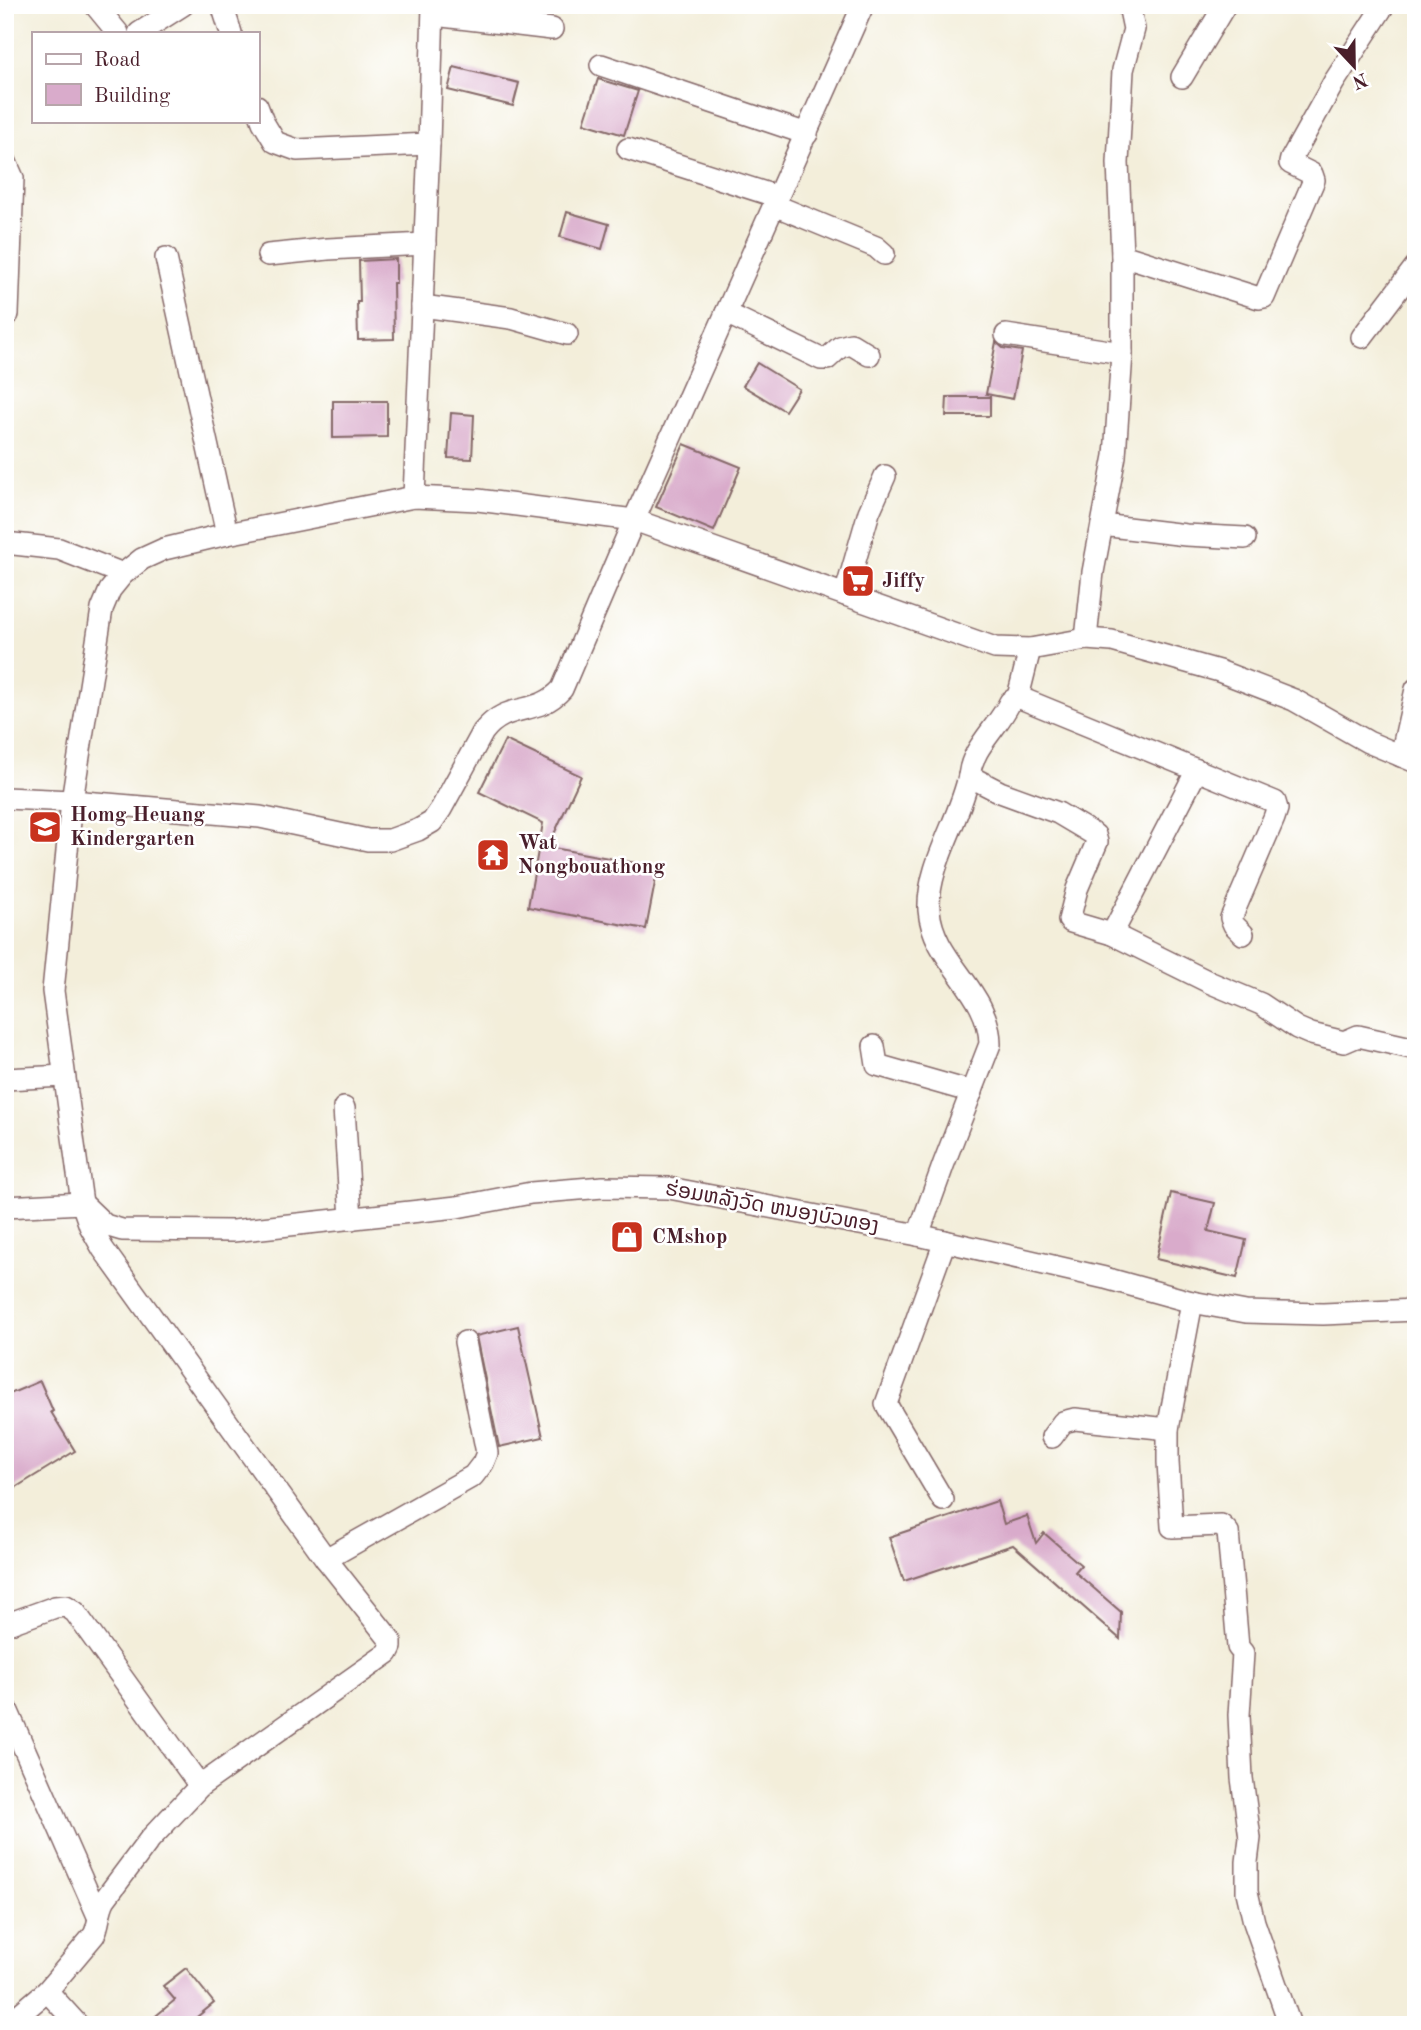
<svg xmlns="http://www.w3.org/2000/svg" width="1421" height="2030" font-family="'Old Standard TT','Noto Sans Lao',serif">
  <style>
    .building { fill: #d9abcb }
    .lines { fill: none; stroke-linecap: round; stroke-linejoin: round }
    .minor-casing { stroke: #856768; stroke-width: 24 }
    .minor { stroke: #fff; stroke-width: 21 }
    .labels { text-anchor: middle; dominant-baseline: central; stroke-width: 5; stroke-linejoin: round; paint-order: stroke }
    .poi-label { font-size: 21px; font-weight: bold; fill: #4a1f2b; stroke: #fff; text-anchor: start }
    .street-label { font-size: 21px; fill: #4a1f2b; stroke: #fff }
  </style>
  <rect width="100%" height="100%" fill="#fff"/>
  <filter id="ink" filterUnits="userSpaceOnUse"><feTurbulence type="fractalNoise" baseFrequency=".0143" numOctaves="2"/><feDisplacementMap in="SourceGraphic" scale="14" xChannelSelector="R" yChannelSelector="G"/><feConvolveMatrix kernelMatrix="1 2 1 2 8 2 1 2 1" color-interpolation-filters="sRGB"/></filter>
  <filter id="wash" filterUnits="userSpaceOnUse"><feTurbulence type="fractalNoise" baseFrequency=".00686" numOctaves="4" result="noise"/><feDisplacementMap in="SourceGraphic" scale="28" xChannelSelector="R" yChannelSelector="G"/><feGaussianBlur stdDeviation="1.57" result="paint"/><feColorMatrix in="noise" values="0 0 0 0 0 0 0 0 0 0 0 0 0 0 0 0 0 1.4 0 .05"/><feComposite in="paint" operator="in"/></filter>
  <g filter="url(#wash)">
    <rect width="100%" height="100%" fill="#f3eeda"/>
    <g id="blocks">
      <g class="building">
        <path d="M454,67L519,83L513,106L448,90Z"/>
        <path d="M598,79L638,91L624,135L584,123Z"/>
        <path d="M567,212L609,224L602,249L560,237Z"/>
        <path d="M396,259V283H393L394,339L358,340L357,302H360L359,261Z"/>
        <path d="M996,342L1003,348L1022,351L1013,399L986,394Z"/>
        <path d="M757,363L799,389L785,411L743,386Z"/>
        <path d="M947,397H990V416H946Z"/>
        <path d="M333,401H387V437L333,438Z"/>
        <path d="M451,413L474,415L472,459L448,458Z"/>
        <path d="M684,444L741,467L714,531L656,507Z"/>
        <path d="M505,740L581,776L548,847L658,867L646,929L528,907L543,823L479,792Z"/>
        <path d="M1171,1193L1215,1203L1208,1231L1246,1240L1237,1278L1156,1259Z"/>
        <path d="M518,1326L543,1437L499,1447L476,1336Z"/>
        <path d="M40,1381L53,1411L51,1412L75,1451L5,1494V1396Z"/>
        <path d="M997,1501L1004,1524L1027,1516L1036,1543L1044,1533L1081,1565L1075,1572L1121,1612L1120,1639L1013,1545L904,1581L889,1537Z"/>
        <path d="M186,1968L214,2003L187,2025H145L175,2000L163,1986Z"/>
      </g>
    </g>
  </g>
  <g filter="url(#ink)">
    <use href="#blocks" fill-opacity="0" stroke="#856768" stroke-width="2"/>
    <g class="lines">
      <defs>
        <g id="minor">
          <path d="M95,5L118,33"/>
          <path d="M222,5L231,33"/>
          <path d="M434,15L552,29"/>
          <path d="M139,33L183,5"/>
          <path d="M601,65L807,134"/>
          <path d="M1182,77L1225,5"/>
          <path d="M257,106L263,122L275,142L297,150L429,144"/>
          <path d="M628,149L778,197"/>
          <path d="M5,160L13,178L8,314"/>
          <path d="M774,205L876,247L884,254"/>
          <path d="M268,255L328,249L425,244"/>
          <path d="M1122,255L1259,298L1264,297L1314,180L1312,174L1290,163L1291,159L1334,82L1384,5"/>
          <path d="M166,258L227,534"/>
          <path d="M422,306L511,318L567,334"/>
          <path d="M726,313L821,359H827L840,347L851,344L869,355"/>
          <path d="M1006,335L1122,353"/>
          <path d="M1362,337L1416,266"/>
          <path d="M414,497L429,144L433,5"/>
          <path d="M1102,525L1186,535L1245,538"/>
          <path d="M5,543L59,549L123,574"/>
          <path d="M845,595L869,512L885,476"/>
          <path d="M1086,639L1093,572L1115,456L1122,353V255L1118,163L1123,70L1134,29L1129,5"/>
          <path d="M1030,649L1018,697L1010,702C998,728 972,747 969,776L1000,792L1058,813L1095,835L1097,842L1077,889L1069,920L1071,922L1112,934"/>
          <path d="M1018,697L1275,802L1277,809L1274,818L1231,918L1234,925L1243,934"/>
          <path d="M1401,756L1416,689"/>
          <path d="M1197,770L1112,934L1211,983L1261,1004L1297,1028L1311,1034L1344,1042L1358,1036L1416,1049"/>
          <path d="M5,798L72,801L260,817L368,840H390L418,830L432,822L441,809L483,732C508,700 536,718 562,689L634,520L863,5"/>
          <path d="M874,1046L877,1065L972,1092"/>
          <path d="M5,1079L64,1076"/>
          <path d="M344,1108L351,1219"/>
          <path d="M5,1207L82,1203L105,1225L122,1230L233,1231L457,1207L531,1193L603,1187L669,1188L918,1235L1105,1278L1192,1302L1246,1312L1323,1314L1416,1310"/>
          <path d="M918,1235L944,1163L990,1044C990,991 933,962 929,910C927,865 960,820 969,776"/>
          <path d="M1192,1302L1168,1429V1462L1172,1527L1221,1525L1228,1532L1238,1647L1243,1653L1239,1715L1242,1778L1250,1838L1247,1862V1892L1254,1922L1290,2025"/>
          <path d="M1052,1437L1063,1422L1075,1419L1168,1429"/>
          <path d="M943,1500L886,1404L945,1241"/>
          <path d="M326,1559L473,1476L483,1463L487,1453L465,1342"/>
          <path d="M5,1625L55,1607L66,1606L75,1612L200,1786"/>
          <path d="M5,1705L98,1916"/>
          <path d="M47,1991L78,2025"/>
          <path d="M7,2025L47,1991L94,1935C100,1923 98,1911 105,1899L150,1839L200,1786L388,1653L391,1647V1641L326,1559L103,1249L90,1226L82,1203L53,991L72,801L102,609L110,590L123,574L142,559L164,549L227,534L414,497L478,500L634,520L995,648L1030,649L1086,639L1112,641L1219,671L1294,700L1368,742L1416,762"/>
        </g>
      </defs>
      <use href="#minor" class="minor-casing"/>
      <use href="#minor" class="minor"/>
    </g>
  </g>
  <defs>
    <symbol id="supermarket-square" viewBox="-11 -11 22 22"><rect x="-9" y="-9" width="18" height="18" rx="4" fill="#c8321e" stroke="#fff"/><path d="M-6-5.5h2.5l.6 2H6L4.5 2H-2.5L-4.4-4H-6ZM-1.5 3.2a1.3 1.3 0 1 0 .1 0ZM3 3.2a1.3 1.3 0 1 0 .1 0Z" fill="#fff"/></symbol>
    <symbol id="school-square" viewBox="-11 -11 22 22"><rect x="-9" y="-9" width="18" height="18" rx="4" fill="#c8321e" stroke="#fff"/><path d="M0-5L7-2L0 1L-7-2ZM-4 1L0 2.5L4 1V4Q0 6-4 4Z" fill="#fff"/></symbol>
    <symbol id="temple-square" viewBox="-11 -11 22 22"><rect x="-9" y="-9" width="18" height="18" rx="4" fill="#c8321e" stroke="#fff"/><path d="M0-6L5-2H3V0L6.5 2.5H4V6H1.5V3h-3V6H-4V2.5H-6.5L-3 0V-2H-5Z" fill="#fff"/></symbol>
    <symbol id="shop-square" viewBox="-11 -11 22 22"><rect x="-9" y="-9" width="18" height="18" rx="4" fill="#c8321e" stroke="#fff"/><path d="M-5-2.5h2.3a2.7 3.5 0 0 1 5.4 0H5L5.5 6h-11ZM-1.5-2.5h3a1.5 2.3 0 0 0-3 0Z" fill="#fff"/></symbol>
  </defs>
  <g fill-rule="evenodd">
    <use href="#supermarket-square" x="839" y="562" width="38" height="38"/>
    <use href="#school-square" x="26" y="808" width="38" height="38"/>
    <use href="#temple-square" x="474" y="836" width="38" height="38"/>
    <use href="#shop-square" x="608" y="1218" width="38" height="38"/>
  </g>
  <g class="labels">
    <g class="poi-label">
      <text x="882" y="581">Jiffy</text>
      <text x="70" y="815">Homg Heuang<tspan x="70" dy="24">Kindergarten</tspan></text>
      <text x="518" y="843">Wat<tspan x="518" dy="24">Nongbouathong</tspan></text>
      <text x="652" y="1237">CMshop</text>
    </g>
    <g class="street-label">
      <text transform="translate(772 1208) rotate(10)">ຮ່ອມຫລັງວັດ ຫນອງບົວທອງ</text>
    </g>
  </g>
  <rect width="1421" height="2030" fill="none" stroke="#fff" stroke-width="28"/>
  <rect x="32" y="32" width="228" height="91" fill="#ffffff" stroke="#b7a5aa" stroke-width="2"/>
  <rect x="46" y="54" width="35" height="10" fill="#ffffff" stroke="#b7a5aa" stroke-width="2"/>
  <text x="94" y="66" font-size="21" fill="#4a1f2b">Road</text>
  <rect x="46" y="84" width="35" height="21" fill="#d9abcb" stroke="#b7a5aa" stroke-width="2"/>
  <text x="94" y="102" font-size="21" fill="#4a1f2b">Building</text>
  <g transform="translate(1354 66) rotate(158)" stroke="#ffffff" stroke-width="5" paint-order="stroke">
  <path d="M0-5L12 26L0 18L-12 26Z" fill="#4a1f2b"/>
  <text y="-10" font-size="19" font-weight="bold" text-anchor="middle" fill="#4a1f2b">N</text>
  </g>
</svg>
